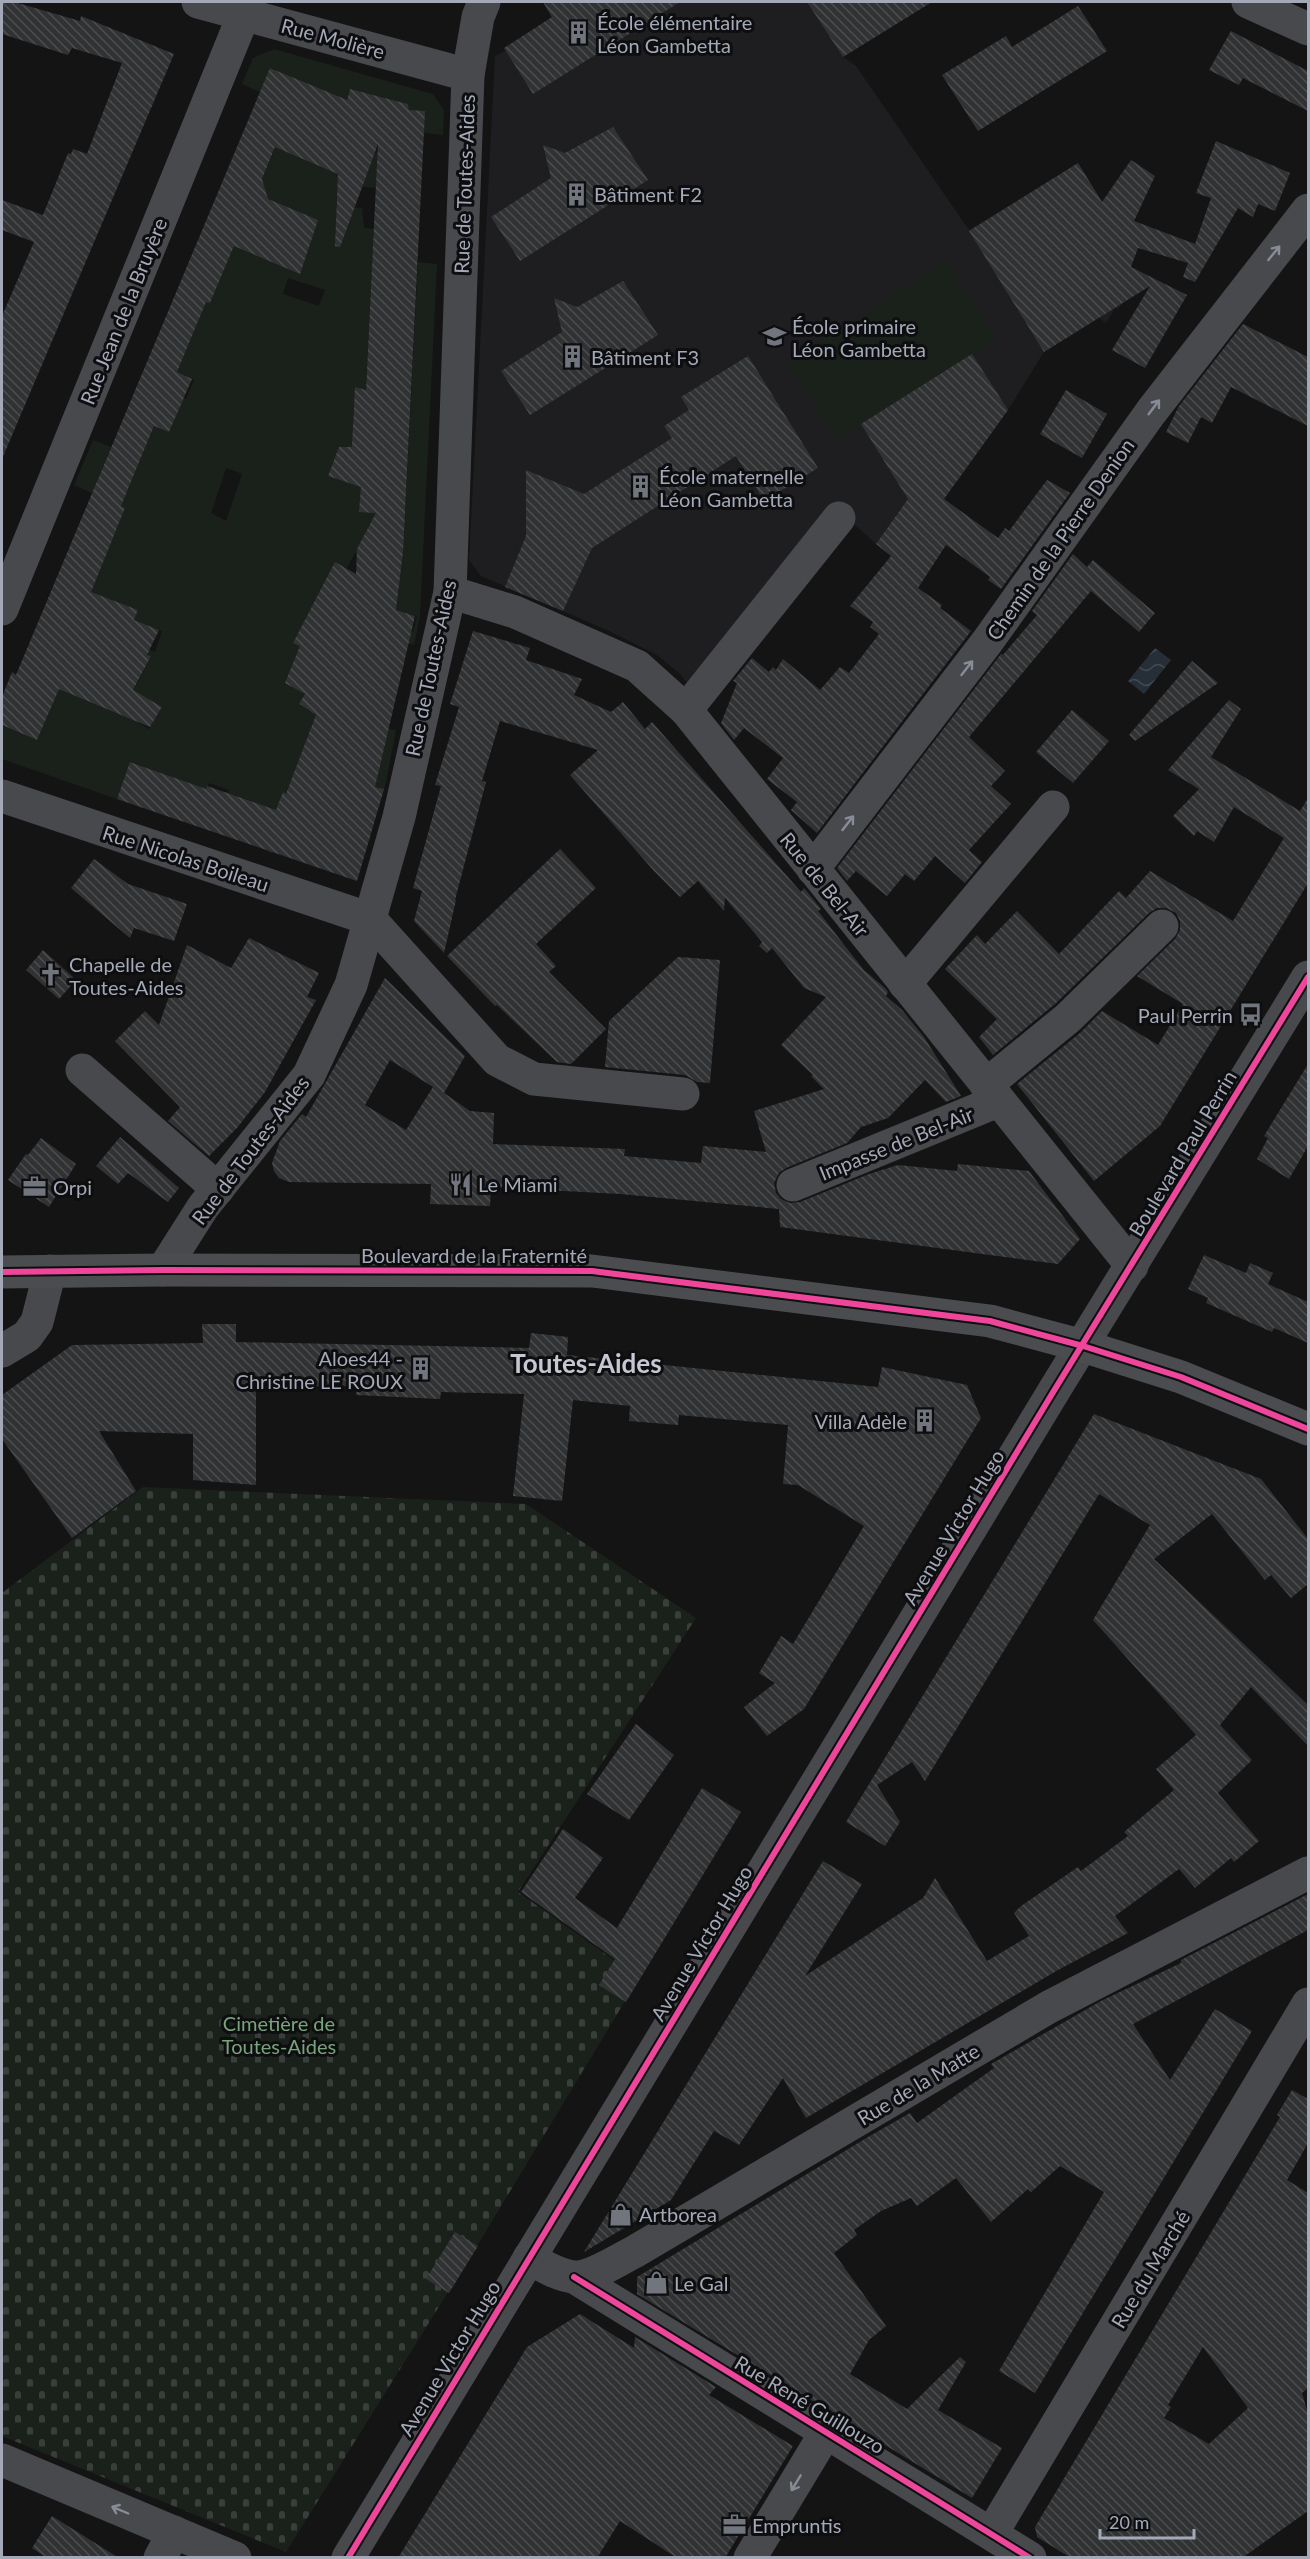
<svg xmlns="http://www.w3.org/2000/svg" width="1310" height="2559" font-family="Lato,sans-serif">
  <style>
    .built { fill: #1e1e20 }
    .cemetery { fill: url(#cemetery-stones) }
    .green { fill: #1a211b; fill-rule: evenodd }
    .water { fill: url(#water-waves) }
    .building { fill: url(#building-back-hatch); fill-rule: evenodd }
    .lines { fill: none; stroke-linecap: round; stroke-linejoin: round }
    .minor { stroke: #48494d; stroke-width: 33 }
    .major { stroke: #4b4c4f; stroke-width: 33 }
    .cycleway-casing { stroke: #0e0e10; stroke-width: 10 }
    .cycleway { stroke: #ed469a; stroke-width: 6 }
    .oneway { stroke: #888c97 }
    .labels { text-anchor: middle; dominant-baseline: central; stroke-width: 6; stroke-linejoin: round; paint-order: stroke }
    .poi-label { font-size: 20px; fill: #a3a9b7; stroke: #0e0e10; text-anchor: start }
    .street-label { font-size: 20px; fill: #a3a9b7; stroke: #0e0e10 }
    .park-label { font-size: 20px; fill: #78a47c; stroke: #0e0e10 }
    .district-label { font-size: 26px; font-weight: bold; fill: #c5c8d2; stroke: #0e0e10 }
  </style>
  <defs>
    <pattern id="cemetery-stones" width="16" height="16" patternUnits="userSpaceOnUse" patternTransform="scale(1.5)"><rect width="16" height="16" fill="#1a211b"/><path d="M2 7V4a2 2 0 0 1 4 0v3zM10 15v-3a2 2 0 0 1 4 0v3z" fill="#383e3a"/></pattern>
    <pattern id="water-waves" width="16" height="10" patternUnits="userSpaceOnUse" patternTransform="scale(1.5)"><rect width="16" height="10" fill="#262f37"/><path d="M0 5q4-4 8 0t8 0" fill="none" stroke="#424a52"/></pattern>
    <pattern id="building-back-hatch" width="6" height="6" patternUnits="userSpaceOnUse" patternTransform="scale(1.5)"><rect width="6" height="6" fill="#313234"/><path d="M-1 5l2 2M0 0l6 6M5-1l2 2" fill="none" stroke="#4c4d4f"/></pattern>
  </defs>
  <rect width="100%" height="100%" fill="#141414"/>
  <path class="built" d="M543,2H830L814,12L843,57L856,66L969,230L1078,163L1111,216L1128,270L1138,276L1118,309L1115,308L1106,323L1096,316L1091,323L1044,352L1008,410L925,525L901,509L876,544L855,525L839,518L698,696L680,674L657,655L607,630L481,576L469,560L495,56L505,51L504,48L552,18Z"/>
  <path class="cemetery" d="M143,1487L526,1504L696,1618L518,1892L639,1978L483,2236L286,2552L2,2436V1593Z"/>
  <g class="green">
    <path d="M274,49L433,94L444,110L443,135L424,133L409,110L408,104L350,89L337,128L371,153H384L382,188L338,186L336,207L362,208L364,228L374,229L365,405H354L353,424L363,448L340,464L333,462L328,476L346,482L362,470L360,511L405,514L418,262L437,264L420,616L414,645L406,643L409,631L413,632L417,616L396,610L402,559L355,553L347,568L343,567L355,673L324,698L286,683L307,695L299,705L326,721L396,730L386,783L384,789L345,779L290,796L283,793L279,803L286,808L272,853L268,852L282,812L228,793L229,790L209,783L194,825L157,813L170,776L131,762L117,799L2,759V725L37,740L50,710L45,708L91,625L155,652L162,631L134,620L138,610L125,605L121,614L87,600L125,508L74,485L93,440L111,447L97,481L126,494L154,426L169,432L183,398L186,399L194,380L177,372L197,324L202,300L210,303L303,82L271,68L260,92L242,84L253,58ZM288,278L325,290L319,306L283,294ZM226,468L242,474L226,521L211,513ZM124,645L151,656L135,688L115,680ZM150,700L162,707L149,729L137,722Z"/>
    <path d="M946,261L997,340L838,441L787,362Z"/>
  </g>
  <path class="water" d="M1155,648L1171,660L1144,694L1128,681Z"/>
  <g class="building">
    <path d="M2,2H14L80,21L81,16L174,54L2,459V316L34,242L2,230V200L43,215L68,153L71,154L73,149L87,154L122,63L72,48L68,55L2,34Z"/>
    <path d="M543,2H680L533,94L504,48L552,17Z"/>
    <path d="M807,2H932L843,57Z"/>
    <path d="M1078,6L1107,51L978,131L942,75L1006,36L1012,47Z"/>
    <path d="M1231,31L1308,71V111L1243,78L1239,85L1209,70Z"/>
    <path d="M270,68L347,100L350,89L408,104L409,110L425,111L403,552L396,610L415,616L375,787L384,789L357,881L117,799L130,762L206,789L207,786L276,810L283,792L286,794L316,715L299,704L305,694L285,683L300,646L293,643L335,562L356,574L357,549L376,513L359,512L361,487L328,476L339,447H352L355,387L366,390L378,144L340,247L335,246L338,174L275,147L262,179L268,199L318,220L300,274L234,246L210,303L206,302L177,372L192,379L169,432L154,426L121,506L125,508L91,592L138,610L134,620L159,630L147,655L151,656L133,690L162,707L150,727L59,689L37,740L2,725V697L12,672L16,675Z"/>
    <path d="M613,127L648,180L520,261L491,217L551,178L543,145L565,153Z"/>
    <path d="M1216,141L1290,173L1275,211L1258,204L1253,217L1238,208L1195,282L1183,277L1188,263L1138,248L1131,267L1187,295L1145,368L1112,350L1150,286L1044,352L969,231L1078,163L1102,202L1131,160L1155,176L1134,221L1195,244L1211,198L1196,193Z"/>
    <path d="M623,281L658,335L530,415L501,371L562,332L554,298L577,307Z"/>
    <path d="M1243,324L1308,357V426L1231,387L1212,423L1201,417L1188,443L1166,432L1179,406Z"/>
    <path d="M972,354L1008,410L944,499L998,538L1005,528L1009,531L1047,480L1070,493L1001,589L988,580L990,577L946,545L918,588L942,605L940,608L971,631L817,833L791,810L797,802L767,779L783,758L744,728L734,740L721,723L737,683L733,681L752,658L769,672L773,667L776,670L783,659L820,690L840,667L849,673L879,634L870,627L873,622L850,606L891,556L876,544L908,499L861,424Z"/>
    <path d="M748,356L818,468L764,501L736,456L592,548L563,611L505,587L526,536V470L584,494L672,438L664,426L689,410L681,397Z"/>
    <path d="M1066,390L1107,414L1082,458L1040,434Z"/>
    <path d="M1073,554L1087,567L1093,560L1155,613L1139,632L1091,591L969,737L1005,771L991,786L1011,804L969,850L982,862L965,883L935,856L914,881L905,874L887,896L856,871L847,881L837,868L1001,654L1003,655L1037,615L1032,611Z"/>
    <path d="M473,631L530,648L526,660L582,679L574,695L611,712L623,702L645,729L652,722L801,892L804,888L821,909L818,911L852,955L864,970L885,988L888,992L886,996L902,1010L924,1037L961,1096L946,1102L925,1080L888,1118L861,1127L847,1143L786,1168L779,1173L774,1183L776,1193L781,1199L790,1203L800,1202L869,1174L898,1165L957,1171L958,1164L1029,1171L1080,1239L1058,1264L780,1227L779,1209L620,1194L491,1187L490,1206L430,1204L431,1184L289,1182L279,1178L274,1171L272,1163L280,1141L302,1114L306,1117L385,978L465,1056L444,1093L470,1111L494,1113L493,1144L625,1149L624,1156L701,1163L703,1146L766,1152L754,1111L824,1089L811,1076L813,1075L781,1045L826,997L804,988L772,948L767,953L759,946L762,942L725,898L724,911L698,881L680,897L654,871L570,775L598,750L500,721L482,781L486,782L455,900H456L444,953L414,921L422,891L413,888L441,786L435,785L459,707L450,704ZM390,1060L433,1087L406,1130L365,1105Z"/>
    <path d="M1192,661L1218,683L1135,741L1129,735Z"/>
    <path d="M1229,700L1241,709L1211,757L1300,811L1308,798V883L1160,1126L1094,1181L1017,1084L1080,1033L1102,1011L1158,1045L1183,1004L1137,976L1175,939L1180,930V921L1176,913L1166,908H1157L1149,913L1055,1004L993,1055L979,1037L997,1019L945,969L977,935L985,944L1017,911L1059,954L1119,891L1126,898L1150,871L1233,921L1284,838L1234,807L1214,842L1197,831L1194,836L1173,816L1199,789L1168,770Z"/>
    <path d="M1072,710L1109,741L1073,783L1036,752Z"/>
    <path d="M560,849L596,888L536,944L556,966L549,972L606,1029L571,1064L557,1062L497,1005L495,1006L447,956Z"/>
    <path d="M94,859L128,884L187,904L174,941L134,928L130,938L71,888Z"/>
    <path d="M249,938L319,973L307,997L316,1000L265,1092L237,1128L209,1156L168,1121L180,1107L115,1041L145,1011L159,1025L187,945L231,968Z"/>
    <path d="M43,950L76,980L59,999L26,970Z"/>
    <path d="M678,957L720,960L710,1083L697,1082L685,1075L605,1067L609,1021Z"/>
    <path d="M1308,1064V1146L1289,1179L1257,1159L1268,1138L1264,1136Z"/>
    <path d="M120,1137L179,1188L168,1202L128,1173L118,1184L96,1166Z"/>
    <path d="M41,1138L76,1164L49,1207L8,1180L26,1154L28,1155Z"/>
    <path d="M1204,1255L1246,1273L1250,1263L1273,1273L1268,1284L1308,1302V1343L1274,1328L1272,1332L1206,1303L1208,1298L1188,1289Z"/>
    <path d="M202,1324H236V1342L529,1348L531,1333L550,1335L568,1337L567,1355L878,1387L882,1367L967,1385L981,1418L804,1709L767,1736L744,1707L775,1683L759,1673L781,1636L793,1644L864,1526L798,1485L783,1484L788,1425L679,1415L678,1425L629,1421L630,1406L573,1400L562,1501L513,1496L524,1394L441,1392L440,1399L356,1395L357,1386L256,1387V1485L193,1480V1434L99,1431L136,1491L72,1538L2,1439V1395L72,1345L203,1343Z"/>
    <path d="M1094,1414L1261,1479L1308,1539V1584L1291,1598L1271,1575L1265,1580L1212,1514L1154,1559L1308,1705V1746L1251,1687L1220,1725L1252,1760L1218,1793L1259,1841L1234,1862L1231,1858L1195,1888L1179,1869L1115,1916L1128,1933L1058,1970L806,2118L783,2078L739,2145L714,2131L671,2200L584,2252L823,1861L862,1884L805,1976L923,1898L935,1878L987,1961L1029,1936L1014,1913L1021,1906L1078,1867L1081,1871L1128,1836L1124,1832L1174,1790L1156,1769L1196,1735L1093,1620L1150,1525L1099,1494L925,1781L912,1762L877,1785L900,1822L885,1846L846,1822Z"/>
    <path d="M636,1724L674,1755L629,1820L587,1794Z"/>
    <path d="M702,1788L741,1812L626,2002L599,1985L615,1959L521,1892L563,1829L603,1858L575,1898L617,1928Z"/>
    <path d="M1308,1894V1930L1133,2024L1170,2080L1215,2009L1252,2031L1035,2393L999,2371L1104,2192L1060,2166L1031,2192L1028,2189L991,2222L956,2178L917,2206L911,2198L881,2211L854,2230L857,2235L834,2253L886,2326L869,2340L850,2374L907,2409L960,2357L966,2362L938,2410L1002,2448L972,2498L637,2294V2277L868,2137L910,2113L917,2123L994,2068L991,2064L1101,2001L1181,1963V1960Z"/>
    <path d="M1292,2090L1308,2099V2143L1287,2180L1308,2193V2388L1302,2393L1308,2414V2511L1242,2558H1071L1037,2537L1035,2527L1280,2117L1277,2115ZM1203,2347L1248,2408L1209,2444L1164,2418L1171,2407L1168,2405Z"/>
    <path d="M455,2232L478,2246L449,2293L426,2279Z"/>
    <path d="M580,2314L634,2348L635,2337L716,2387L709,2395L793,2446L725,2558H677L620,2521L597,2558H398L527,2347Z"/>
    <path d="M52,2516L119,2558H47L32,2548Z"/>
  </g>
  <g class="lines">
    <g class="minor">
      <path d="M198,2L468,75"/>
      <path d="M1248,2L1308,29"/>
      <path d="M450,592L515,612L637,666L686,710L1132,1266"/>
      <path d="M2,609L244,14"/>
      <path d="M686,710L839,518"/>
      <path d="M2,796L370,919L497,1060L534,1079L683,1094"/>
      <path d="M813,869L987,642L1151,412L1308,210"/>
      <path d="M905,984L1053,807"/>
      <path d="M82,1070L218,1189"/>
      <path d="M986,1085L1068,1018L1162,926"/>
      <path d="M793,1185L998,1101"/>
      <path d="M163,1270L203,1207L309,1075L351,985L399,817L450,592L468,75L478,17L484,2"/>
      <path d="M2,1351L27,1336L37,1322L50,1271"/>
      <path d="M529,2258C541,2265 558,2275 573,2277C589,2279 620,2259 634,2252L1049,2007L1308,1873"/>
      <path d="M574,2277L1030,2558"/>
      <path d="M2,2460L235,2558"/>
      <path d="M992,2533L1308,2004"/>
      <path d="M160,2558L174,2532"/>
      <path d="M348,2558L1055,1389L1308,977"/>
      <path d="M750,2558L826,2432"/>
    </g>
    <path class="major" d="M2,1272L163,1270L592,1271L990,1321L1083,1346L1181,1377L1308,1429"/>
    <defs>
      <g id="cycleway">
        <path d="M2,1272L163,1270L592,1271L990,1321L1083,1346L1181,1377L1308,1429"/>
        <path d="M574,2277L1030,2558"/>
        <path d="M348,2558L1055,1389L1308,977"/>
      </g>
    </defs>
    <use href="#cycleway" class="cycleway-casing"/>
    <use href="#cycleway" class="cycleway"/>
  </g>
  <defs><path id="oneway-shaft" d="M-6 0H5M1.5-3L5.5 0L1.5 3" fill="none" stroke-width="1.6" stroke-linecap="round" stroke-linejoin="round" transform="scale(1.5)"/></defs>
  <g class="oneway">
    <use href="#oneway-shaft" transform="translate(1274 253) rotate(-51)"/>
    <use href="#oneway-shaft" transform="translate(1154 407) rotate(-53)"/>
    <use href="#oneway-shaft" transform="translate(967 668) rotate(-52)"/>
    <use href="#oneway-shaft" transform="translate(848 823) rotate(-52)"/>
    <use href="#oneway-shaft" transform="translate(796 2483) rotate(121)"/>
    <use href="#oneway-shaft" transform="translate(120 2510) rotate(-157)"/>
  </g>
  <defs>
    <symbol id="building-bare" viewBox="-9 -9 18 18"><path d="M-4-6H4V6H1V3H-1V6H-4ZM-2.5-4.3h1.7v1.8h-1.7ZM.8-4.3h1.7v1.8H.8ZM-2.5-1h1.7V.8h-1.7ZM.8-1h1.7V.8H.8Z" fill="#71757e" stroke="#0e0e10" stroke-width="2.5" paint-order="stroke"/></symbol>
    <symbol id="school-bare" viewBox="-9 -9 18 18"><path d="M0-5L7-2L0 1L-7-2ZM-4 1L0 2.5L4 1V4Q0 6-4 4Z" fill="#71757e" stroke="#0e0e10" stroke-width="2.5" paint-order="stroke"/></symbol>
    <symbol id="church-bare" viewBox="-9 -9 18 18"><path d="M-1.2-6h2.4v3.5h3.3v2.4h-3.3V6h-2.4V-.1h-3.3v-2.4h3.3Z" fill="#71757e" stroke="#0e0e10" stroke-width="2.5" paint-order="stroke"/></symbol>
    <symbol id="bus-bare" viewBox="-9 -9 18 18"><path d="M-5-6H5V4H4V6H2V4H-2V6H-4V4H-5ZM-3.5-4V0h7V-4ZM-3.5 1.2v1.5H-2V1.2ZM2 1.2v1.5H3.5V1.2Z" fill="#71757e" stroke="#0e0e10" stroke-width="2.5" paint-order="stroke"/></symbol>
    <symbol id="restaurant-bare" viewBox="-9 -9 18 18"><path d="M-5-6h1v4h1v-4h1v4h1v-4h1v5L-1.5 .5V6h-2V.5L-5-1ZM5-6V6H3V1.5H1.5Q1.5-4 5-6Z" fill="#71757e" stroke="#0e0e10" stroke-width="2.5" paint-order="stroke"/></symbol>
    <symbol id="office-bare" viewBox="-9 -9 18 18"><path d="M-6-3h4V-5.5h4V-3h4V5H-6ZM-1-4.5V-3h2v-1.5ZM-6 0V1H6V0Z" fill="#71757e" stroke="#0e0e10" stroke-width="2.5" paint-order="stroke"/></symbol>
    <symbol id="shop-bare" viewBox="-9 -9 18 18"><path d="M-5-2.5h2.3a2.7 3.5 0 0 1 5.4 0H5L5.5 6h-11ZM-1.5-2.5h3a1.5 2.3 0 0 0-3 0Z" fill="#71757e" stroke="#0e0e10" stroke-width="2.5" paint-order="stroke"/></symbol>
  </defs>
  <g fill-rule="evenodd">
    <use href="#building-bare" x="562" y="16" width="33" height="33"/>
    <use href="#building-bare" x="560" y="178" width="33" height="33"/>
    <use href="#school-bare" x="758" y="320" width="33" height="33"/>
    <use href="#building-bare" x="556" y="340" width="33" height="33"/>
    <use href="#building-bare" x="624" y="470" width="33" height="33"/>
    <use href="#church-bare" x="34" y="958" width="33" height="33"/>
    <use href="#bus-bare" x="1234" y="998" width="33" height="33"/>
    <use href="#restaurant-bare" x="444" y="1168" width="33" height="33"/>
    <use href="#office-bare" x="18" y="1170" width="33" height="33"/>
    <use href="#building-bare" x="404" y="1352" width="33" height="33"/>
    <use href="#building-bare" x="908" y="1404" width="33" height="33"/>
    <use href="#shop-bare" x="604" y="2198" width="33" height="33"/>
    <use href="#shop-bare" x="640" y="2266" width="33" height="33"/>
    <use href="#office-bare" x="718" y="2508" width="33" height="33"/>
  </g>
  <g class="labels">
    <g class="poi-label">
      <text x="597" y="22">École élémentaire<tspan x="597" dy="23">Léon Gambetta</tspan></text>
      <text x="594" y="194">Bâtiment F2</text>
      <text x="792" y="326">École primaire<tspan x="792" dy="23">Léon Gambetta</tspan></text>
      <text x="591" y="357">Bâtiment F3</text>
      <text x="659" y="476">École maternelle<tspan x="659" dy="23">Léon Gambetta</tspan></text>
      <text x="69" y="964">Chapelle de<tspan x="69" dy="23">Toutes-Aides</tspan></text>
      <text x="1233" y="1015" text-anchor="end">Paul Perrin</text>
      <text x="478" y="1184">Le Miami</text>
      <text x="53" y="1187">Orpi</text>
      <text x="403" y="1358" text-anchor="end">Aloes44 -<tspan x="403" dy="23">Christine LE ROUX</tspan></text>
      <text x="907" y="1421" text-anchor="end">Villa Adèle</text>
      <text x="639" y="2214">Artborea</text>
      <text x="674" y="2283">Le Gal</text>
      <text x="752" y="2525">Empruntis</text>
    </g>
    <g class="street-label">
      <text transform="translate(333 38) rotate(15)">Rue Molière</text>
      <text transform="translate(464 184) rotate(-88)">Rue de Toutes-Aides</text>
      <text transform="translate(123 311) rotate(-68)">Rue Jean de la Bruyère</text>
      <text transform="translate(1060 539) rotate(-55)">Chemin de la Pierre Denion</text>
      <text transform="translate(430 668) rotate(-78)">Rue de Toutes-Aides</text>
      <text transform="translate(186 858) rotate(18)">Rue Nicolas Boileau</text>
      <text transform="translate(825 884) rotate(51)">Rue de Bel-Air</text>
      <text transform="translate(896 1143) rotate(-22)">Impasse de Bel-Air</text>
      <text transform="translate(250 1150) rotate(-53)">Rue de Toutes-Aides</text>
      <text transform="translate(1182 1153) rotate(-59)">Boulevard Paul Perrin</text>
      <text x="474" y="1255">Boulevard de la Fraternité</text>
      <text transform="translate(953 1527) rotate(-59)">Avenue Victor Hugo</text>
      <text transform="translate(701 1943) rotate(-59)">Avenue Victor Hugo</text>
      <text transform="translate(918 2084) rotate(-31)">Rue de la Matte</text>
      <text transform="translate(1150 2269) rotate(-59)">Rue du Marché</text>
      <text transform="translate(449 2358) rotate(-59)">Avenue Victor Hugo</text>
      <text transform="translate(810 2404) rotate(31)">Rue René Guillouzo</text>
    </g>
    <g class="park-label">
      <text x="279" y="2023">Cimetière de<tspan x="279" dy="23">Toutes-Aides</tspan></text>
    </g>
    <g class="district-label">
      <text x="586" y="1363">Toutes-Aides</text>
    </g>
  </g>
  <rect width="1310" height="2559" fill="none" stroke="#a3a9b7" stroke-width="6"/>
  <path d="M1100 2529v9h94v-9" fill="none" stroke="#a3a9b7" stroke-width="3"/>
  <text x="1109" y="2529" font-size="18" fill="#a3a9b7" stroke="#0e0e10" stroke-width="4.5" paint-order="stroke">20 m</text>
</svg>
